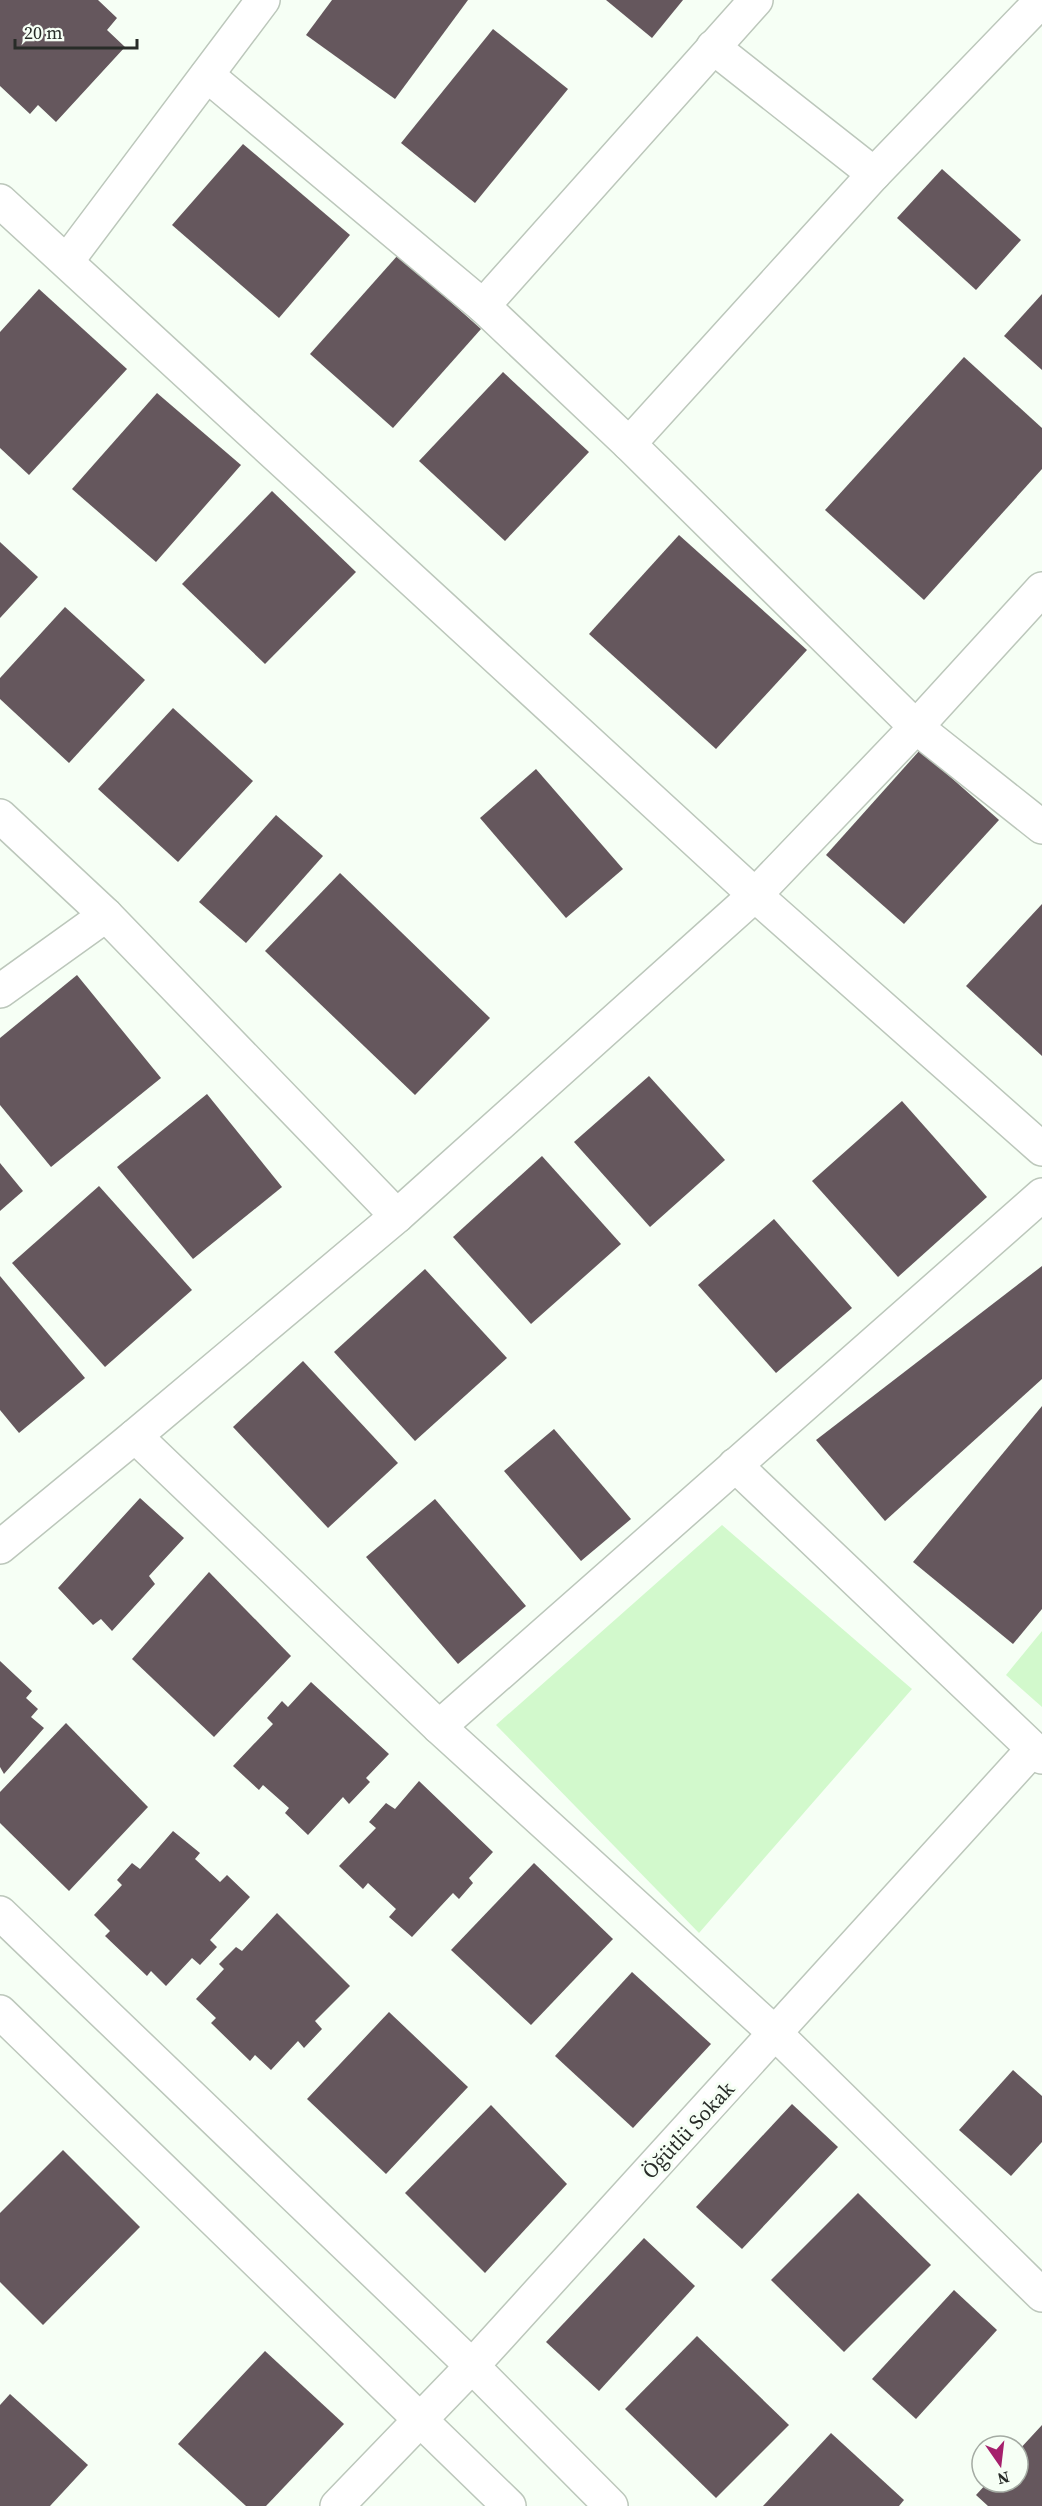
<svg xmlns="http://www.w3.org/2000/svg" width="1042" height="2506" font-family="'Source Serif 4',serif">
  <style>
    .park { fill: #d2f9cc }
    .building { fill: #65575d }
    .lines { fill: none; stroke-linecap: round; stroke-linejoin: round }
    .minor-casing { stroke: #bcc7bb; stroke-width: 36 }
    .minor { stroke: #fff; stroke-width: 33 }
    .labels { text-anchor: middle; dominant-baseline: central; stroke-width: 6; stroke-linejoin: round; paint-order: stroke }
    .street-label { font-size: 21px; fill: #282c28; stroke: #f6fff5 }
  </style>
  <rect width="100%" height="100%" fill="#f6fff5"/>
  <g class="park">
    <path d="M722,1525L912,1689L699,1933L496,1725Z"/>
    <path d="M1042,1631V1707L1006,1675Z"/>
  </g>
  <g class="building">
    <path d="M0,0H98L117,18L107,30L125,47L56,122L38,105L30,114L0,86Z"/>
    <path d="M332,0H468L395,99L306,35Z"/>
    <path d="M606,0H683L652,38Z"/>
    <path d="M493,29L568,89L475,203L401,143Z"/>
    <path d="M243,144L350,235L279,318L172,225Z"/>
    <path d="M942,169L1021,240L976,290L897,218Z"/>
    <path d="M398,255L481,329L393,428L310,354Z"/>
    <path d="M39,289L127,369L29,475L0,448V332Z"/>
    <path d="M1042,294V370L1004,336Z"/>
    <path d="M964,357L1042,428V469L924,600L825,510Z"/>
    <path d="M503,372L589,452L505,541L419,461Z"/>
    <path d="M157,393L241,465L156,562L72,489Z"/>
    <path d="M272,491L356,572L265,664L182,584Z"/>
    <path d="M679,535L807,650L716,749L589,634Z"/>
    <path d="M0,542L38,577L0,618Z"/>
    <path d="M65,607L145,680L69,763L0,699V678Z"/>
    <path d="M173,708L253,781L178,862L98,789Z"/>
    <path d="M920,750L999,820L904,924L826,855Z"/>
    <path d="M536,769L623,869L566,918L480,818Z"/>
    <path d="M276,815L323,856L246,943L199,902Z"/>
    <path d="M340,873L490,1018L415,1095L265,951Z"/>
    <path d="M1042,904V1056L966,986Z"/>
    <path d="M77,975L161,1078L51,1167L0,1105V1038Z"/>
    <path d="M649,1076L725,1160L650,1227L574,1142Z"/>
    <path d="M207,1094L282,1187L193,1259L117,1167Z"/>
    <path d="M902,1101L987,1197L898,1277L812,1181Z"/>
    <path d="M542,1156L621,1244L531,1324L453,1237Z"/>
    <path d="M0,1163L23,1191L0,1211Z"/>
    <path d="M99,1186L192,1290L105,1367L12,1263Z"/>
    <path d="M774,1219L852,1308L776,1373L698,1285Z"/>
    <path d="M1042,1266V1379L885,1521L816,1440Z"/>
    <path d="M425,1269L507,1358L415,1441L334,1352Z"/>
    <path d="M0,1276L85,1378L19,1433L0,1410Z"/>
    <path d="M303,1361L398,1463L328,1528L233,1427Z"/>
    <path d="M1042,1406V1609L1013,1644L913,1562Z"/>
    <path d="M554,1429L631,1519L581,1561L504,1471Z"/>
    <path d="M140,1498L184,1538L149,1576L155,1584L112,1631L101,1619L93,1625L58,1588Z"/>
    <path d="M435,1499L526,1606L458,1664L366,1557Z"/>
    <path d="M209,1572L291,1656L214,1737L132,1659Z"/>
    <path d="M0,1661L32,1691L26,1698L38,1709L31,1717L44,1728L4,1774L0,1767Z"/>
    <path d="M311,1682L389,1754L366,1778L370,1782L349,1804L343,1797L308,1835L285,1813L289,1808L263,1785L259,1790L233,1766L273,1724L267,1718L282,1701L288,1707Z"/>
    <path d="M66,1723L148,1807L69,1891L0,1823V1792Z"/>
    <path d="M419,1781L493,1852L469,1878L473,1883L459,1899L453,1893L412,1937L389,1917L396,1909L368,1883L363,1889L339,1866L376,1828L369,1822L386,1803L395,1809Z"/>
    <path d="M173,1831L200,1853L195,1859L220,1882L227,1875L250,1897L210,1940L217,1947L200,1965L192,1958L166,1986L151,1971L147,1976L105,1936L110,1931L94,1915L122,1885L117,1880L132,1863L140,1869Z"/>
    <path d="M534,1863L613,1939L531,2025L451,1950Z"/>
    <path d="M277,1913L350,1986L315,2021L322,2029L304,2048L298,2041L271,2070L255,2055L250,2061L211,2023L216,2018L196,1999L224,1969L219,1964L236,1947L242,1951Z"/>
    <path d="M632,1972L711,2044L633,2128L555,2056Z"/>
    <path d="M389,2012L468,2087L386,2174L307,2099Z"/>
    <path d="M1013,2070L1042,2096V2142L1011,2176L959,2130Z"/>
    <path d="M792,2104L838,2147L742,2249L696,2207Z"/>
    <path d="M491,2105L567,2184L485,2273L405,2193Z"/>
    <path d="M63,2150L140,2227L43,2325L0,2282V2213Z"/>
    <path d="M858,2193L931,2265L844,2352L771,2280Z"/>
    <path d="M644,2238L695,2286L599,2391L546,2342Z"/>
    <path d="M954,2290L997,2330L916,2419L872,2379Z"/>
    <path d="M697,2336L789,2425L716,2498L625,2409Z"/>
    <path d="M265,2351L344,2424L266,2506H246L178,2444Z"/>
    <path d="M10,2394L88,2465L50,2506H0V2405Z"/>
    <path d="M1042,2425V2506H988L976,2495L988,2482H1018V2451Z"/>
    <path d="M831,2433L904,2500L899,2506H763Z"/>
  </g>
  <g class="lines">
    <defs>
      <g id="minor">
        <path d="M713,47L874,174"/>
        <path d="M207,75L483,306L629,444L916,727L1042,827"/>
        <path d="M0,201L755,895L1042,1149"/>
        <path d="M67,261L263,0"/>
        <path d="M483,306L756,0"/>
        <path d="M629,444L874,174L1042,0"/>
        <path d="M0,816L106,915L397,1216"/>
        <path d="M0,991L106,915"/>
        <path d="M135,1436L439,1727L776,2034L1042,2295"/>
        <path d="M735,1465L1042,1757"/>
        <path d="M0,1547L135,1436L397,1216L755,895L916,727L1042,589"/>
        <path d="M439,1727L1042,1195"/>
        <path d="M0,1913L472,2366L611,2506"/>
        <path d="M0,2012L509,2506"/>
        <path d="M337,2506L472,2366L1033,1749"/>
      </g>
    </defs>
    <use href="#minor" class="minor-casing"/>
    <use href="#minor" class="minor"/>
  </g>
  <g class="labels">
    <g class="street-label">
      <text transform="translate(688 2130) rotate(-47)">Öğütlü Sokak</text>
    </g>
  </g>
  <g transform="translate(1000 2464) rotate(166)"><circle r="28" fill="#f6fff5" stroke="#a4aba3" stroke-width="1.5"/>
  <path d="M0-4.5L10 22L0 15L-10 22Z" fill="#a5206c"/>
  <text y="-9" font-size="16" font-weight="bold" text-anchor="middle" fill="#282c28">N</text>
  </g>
  <path d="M15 39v9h122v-9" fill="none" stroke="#282c28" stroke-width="3"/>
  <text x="24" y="39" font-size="18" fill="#282c28" stroke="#f6fff5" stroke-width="4.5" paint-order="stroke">20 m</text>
</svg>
